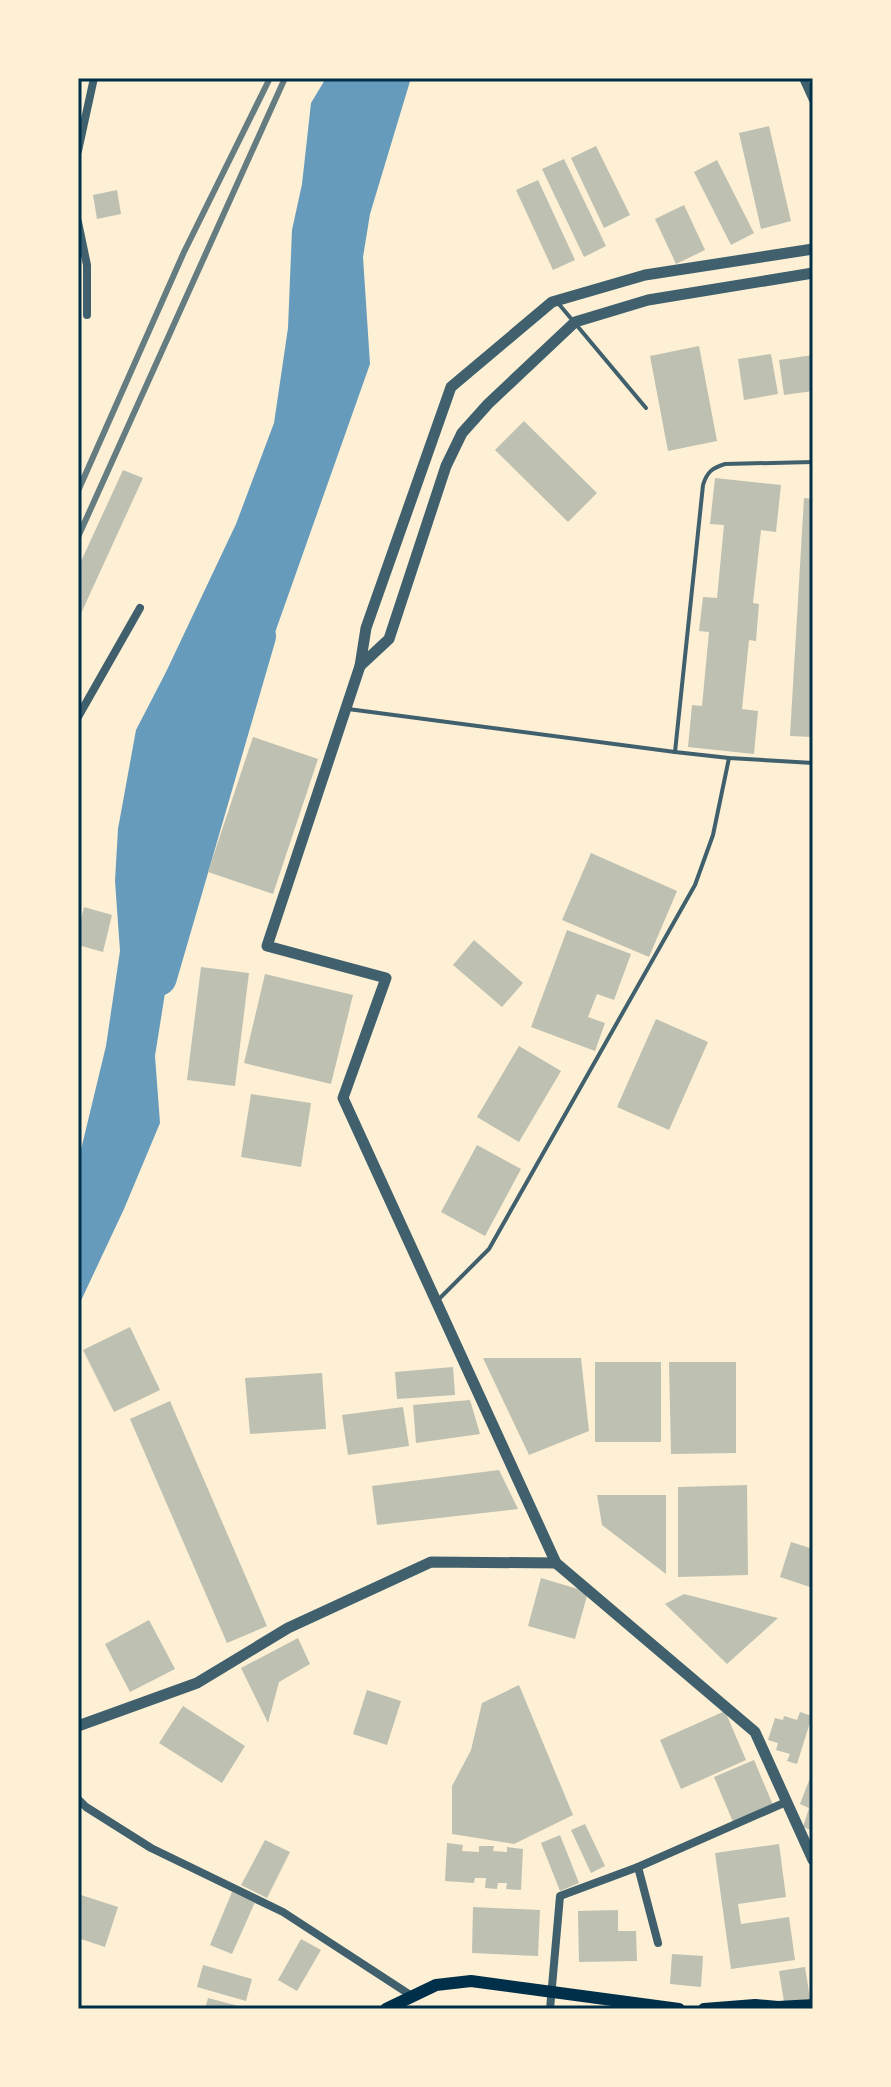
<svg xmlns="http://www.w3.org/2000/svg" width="891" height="2087" font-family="Roboto,sans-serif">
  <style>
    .water { fill: #669bbc }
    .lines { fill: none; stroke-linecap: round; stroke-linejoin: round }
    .river { stroke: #669bbc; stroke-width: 38 }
    .building { fill: #bec0b2 }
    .service { stroke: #3f606c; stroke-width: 4 }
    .minor { stroke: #3f606c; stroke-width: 8 }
    .tertiary { stroke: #3f606c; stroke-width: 11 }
    .secondary { stroke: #003049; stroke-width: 12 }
    .rail { stroke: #657d81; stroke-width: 6 }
    .neatline { fill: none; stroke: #003049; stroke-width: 3 }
  </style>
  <rect width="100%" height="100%" fill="#fdf0d5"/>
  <path class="water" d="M326,78H411L370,214L363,257L370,364L266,658L240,688L222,724L208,770L184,828L165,993L155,1056L160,1123L124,1209L78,1307V1162L106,1046L120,951L115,881L118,829L136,730L166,672L236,524L274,423L288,328L292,230L302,184L311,103Z"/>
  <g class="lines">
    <path class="river" d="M158,977L257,636"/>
  </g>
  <g class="building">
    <path d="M769,126L791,221L761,229L739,133Z"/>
    <path d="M596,146L630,215L604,228L571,158Z"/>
    <path d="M564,159L606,246L584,257L542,169Z"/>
    <path d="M717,160L754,233L731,245L694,172Z"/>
    <path d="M538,180L575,260L553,270L516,190Z"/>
    <path d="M117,190L121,214L97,219L93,195Z"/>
    <path d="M684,205L705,250L676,264L655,219Z"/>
    <path d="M699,346L717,441L668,451L650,356Z"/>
    <path d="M771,354L778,394L744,400L738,359Z"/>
    <path d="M813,355V391L784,395L779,360Z"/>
    <path d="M524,421L597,493L568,522L495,450Z"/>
    <path d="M123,470L143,478L78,620V568Z"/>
    <path d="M715,478L781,485L776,532L761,530L753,603L759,604L756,641L749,640L742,709L758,711L754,754L688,747L692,705L702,706L709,632L699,631L703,597L717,598L724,525L710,524Z"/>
    <path d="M804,498L813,499V737L790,736Z"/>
    <path d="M253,737L318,759L273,894L208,872Z"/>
    <path d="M591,853L677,891L649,957L562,920Z"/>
    <path d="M84,907L112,915L103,952L78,945V933Z"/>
    <path d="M567,930L631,954L614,1000L597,994L588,1017L605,1023L595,1051L531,1027Z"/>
    <path d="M474,940L523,983L502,1007L453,965Z"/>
    <path d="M201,967L249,973L235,1086L187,1080Z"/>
    <path d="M265,974L353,995L331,1084L244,1063Z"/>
    <path d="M656,1019L708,1042L669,1130L617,1107Z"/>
    <path d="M519,1046L561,1071L519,1142L477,1117Z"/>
    <path d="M251,1094L311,1103L301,1167L241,1157Z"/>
    <path d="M477,1145L521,1169L485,1236L441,1212Z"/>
    <path d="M130,1327L160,1390L114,1412L83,1350Z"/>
    <path d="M483,1358H581L589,1431L529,1455Z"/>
    <rect x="595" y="1362" width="66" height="80"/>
    <path d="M669,1362H736V1453L671,1454Z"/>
    <path d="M453,1367L455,1395L397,1399L395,1372Z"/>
    <path d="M322,1373L326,1429L250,1434L245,1378Z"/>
    <path d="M470,1400L480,1434L416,1443L413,1405Z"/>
    <path d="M170,1401L267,1626L227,1643L130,1419Z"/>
    <path d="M403,1407L409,1446L348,1455L342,1415Z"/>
    <path d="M499,1470L518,1509L377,1525L372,1486Z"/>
    <path d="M747,1485L748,1575L678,1577V1487Z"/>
    <path d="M597,1495H666V1574L602,1525Z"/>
    <path d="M791,1542L813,1549V1588L780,1577Z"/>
    <path d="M541,1578L588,1592L575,1639L528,1626Z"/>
    <path d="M684,1594L778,1618L727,1664L665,1604Z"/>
    <path d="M149,1620L175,1669L130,1692L105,1644Z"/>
    <path d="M298,1638L310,1664L279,1682L268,1723L241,1668Z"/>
    <path d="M519,1685L573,1815L514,1844L452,1834V1786L471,1750L482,1703Z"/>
    <path d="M367,1690L401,1701L387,1745L353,1734Z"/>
    <path d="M183,1706L245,1746L222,1783L159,1743Z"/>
    <path d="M725,1711L746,1760L681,1789L660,1740Z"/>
    <path d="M800,1712L812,1716L797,1764L787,1761L790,1754L776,1750L778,1743L768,1740L775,1718L783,1720L784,1716L797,1720Z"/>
    <path d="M754,1760L773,1805L733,1822L714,1777Z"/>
    <path d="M813,1770V1831L803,1827L809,1808L800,1804Z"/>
    <path d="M585,1824L605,1866L591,1873L571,1830Z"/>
    <path d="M560,1835L579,1883L560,1891L541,1843Z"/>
    <path d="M265,1840L290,1852L267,1898L241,1885Z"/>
    <path d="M447,1843L463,1845L462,1851L479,1852V1846H494L493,1851L507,1852V1847L523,1849L521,1890L506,1889L507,1883H498L497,1889L485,1888L486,1878H475L474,1883L445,1881Z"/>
    <path d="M779,1844L786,1897L738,1904L741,1924L789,1917L795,1960L731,1969L715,1853Z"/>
    <path d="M232,1892L255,1902L232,1954L210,1945Z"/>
    <path d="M78,1894L118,1907L105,1947L78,1938Z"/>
    <path d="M473,1907L540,1910L538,1956L472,1953Z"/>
    <path d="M618,1910V1931H636L637,1961L579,1962L578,1911Z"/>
    <path d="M301,1939L321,1950L297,1991L278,1980Z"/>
    <path d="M672,1954L703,1956L701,1987L670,1984Z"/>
    <path d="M203,1965L252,1979L246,2001L197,1987Z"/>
    <path d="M805,1967L810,1999L784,2002L779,1971Z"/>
    <path d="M208,1998L246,2008V2009H205Z"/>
  </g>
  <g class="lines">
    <g class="service">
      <path d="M558,303L646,408"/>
      <path d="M348,709L675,752L703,485C707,472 712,468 725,464L813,462"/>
      <path d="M675,752L729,758L813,763"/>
      <path d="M439,1299L489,1249L695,885L713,835L729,758"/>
    </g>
    <g class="minor">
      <path d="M803,78L813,100"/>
      <path d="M78,151L94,78"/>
      <path d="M78,222L87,265V315"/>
      <path d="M78,717L140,608"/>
      <path d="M78,1799L86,1807L151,1848L283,1912L412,1996"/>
      <path d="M658,1943L638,1867L786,1802"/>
      <path d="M550,2009L560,1896L638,1867"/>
    </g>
    <g class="tertiary">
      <path d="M813,249L645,275L552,302L451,387L366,628L360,666L267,946L386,978L343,1098L556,1563L755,1732L813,1860"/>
      <path d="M360,666L389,639L446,466L462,433L488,404L575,322L648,300L813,273"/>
      <path d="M78,1726L197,1683L288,1628L431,1562L556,1563"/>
    </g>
    <g class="secondary">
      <path d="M386,2009L436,1985L471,1981L679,2009"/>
      <path d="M704,2009L755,2005L778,2007L813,2005"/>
    </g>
    <g class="rail">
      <path d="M78,491L184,252L270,78"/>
      <path d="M78,537L285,78"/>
    </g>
  </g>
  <rect width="891" height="2087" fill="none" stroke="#fdf0d5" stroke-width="160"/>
  <rect x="80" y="80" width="731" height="1927" class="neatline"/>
</svg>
